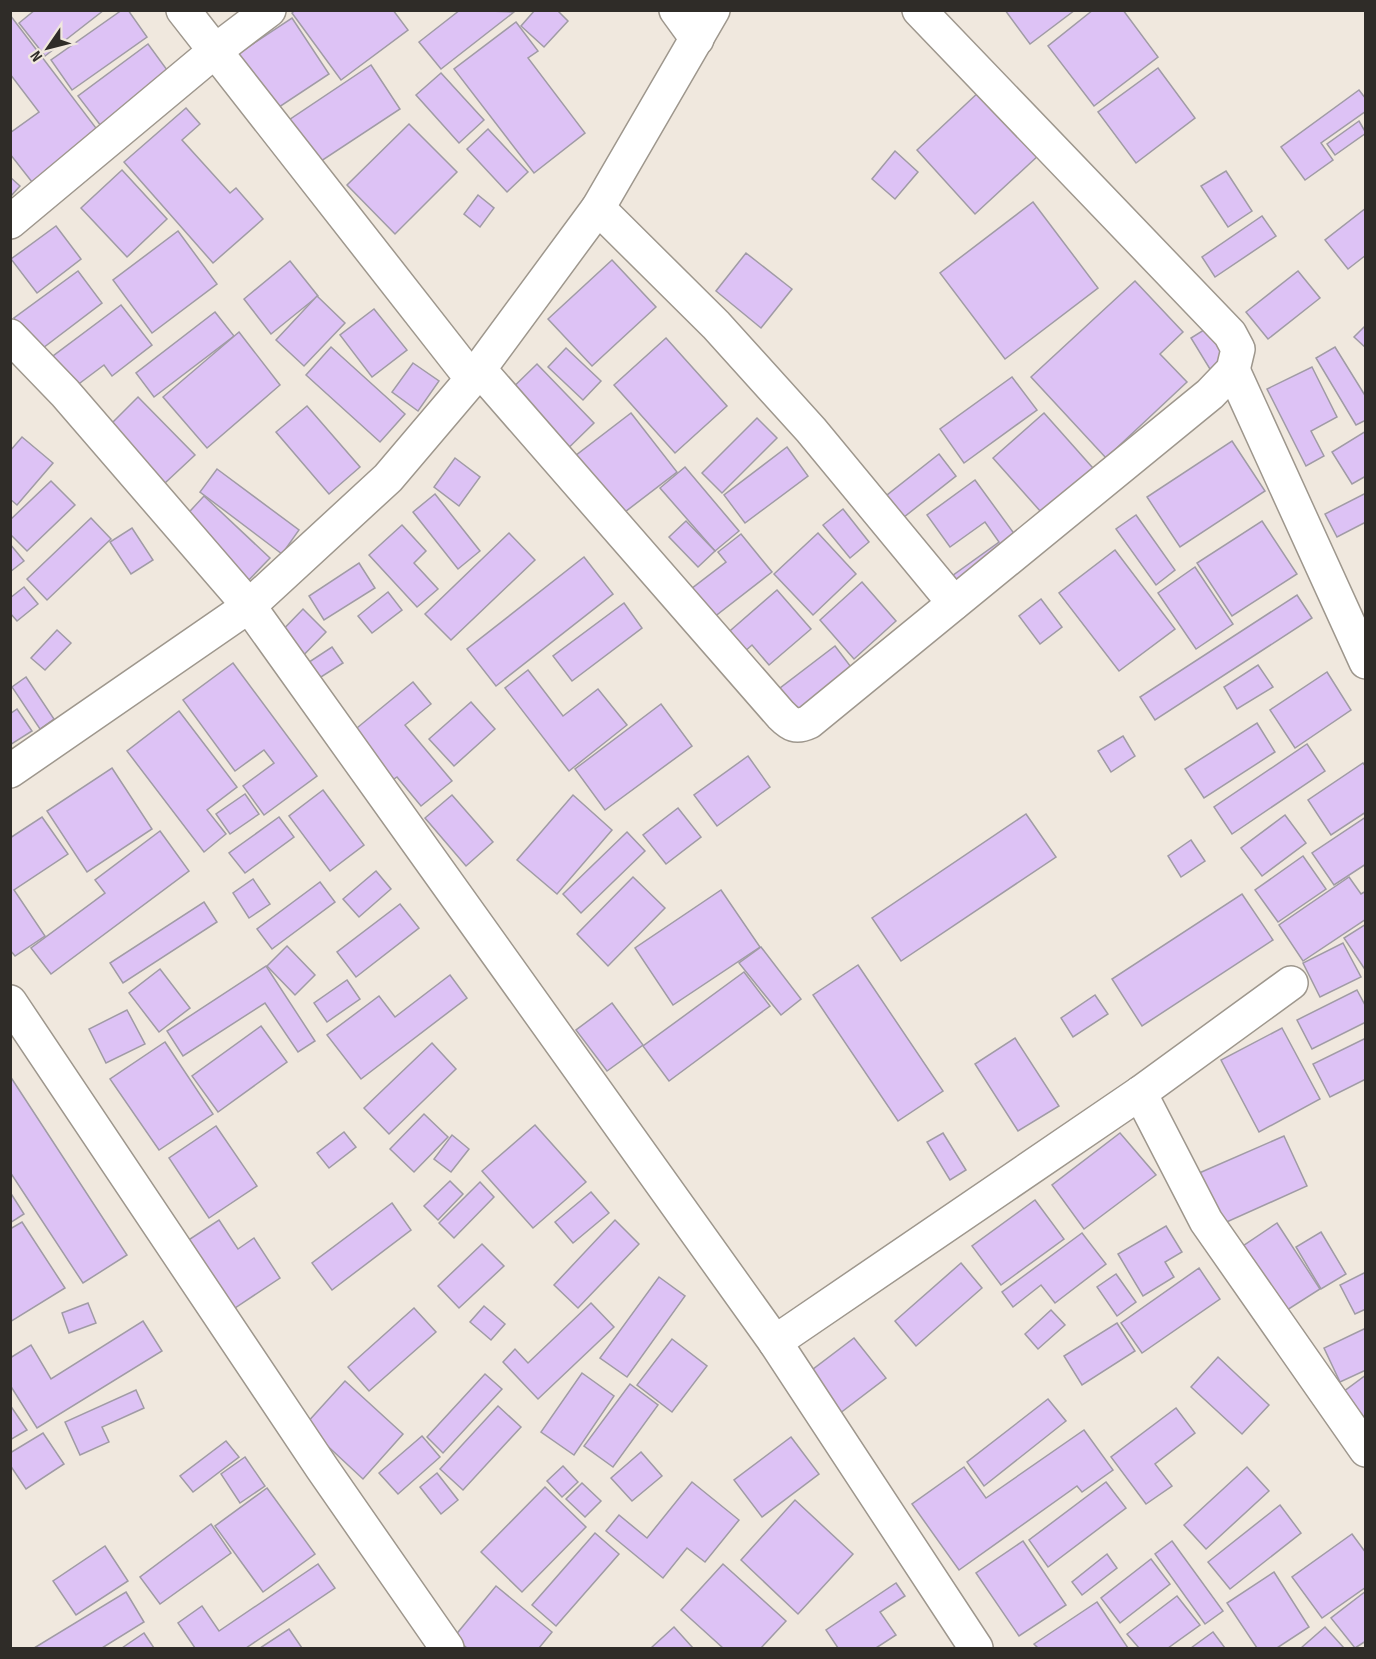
<svg xmlns="http://www.w3.org/2000/svg" width="1376" height="1659" font-family="'Sofia Sans Condensed',sans-serif">
  <style>
    .building { fill: #ddc2f5; stroke: #a09ba5; stroke-width: 1.5 }
    .lines { fill: none; stroke-linecap: round; stroke-linejoin: round }
    .street-casing { stroke: #9e978d; stroke-width: 36 }
    .secondary-casing { stroke: #9e978d; stroke-width: 36 }
    .street { stroke: #fff; stroke-width: 33 }
    .secondary { stroke: #fff; stroke-width: 33 }
  </style>
  <rect width="100%" height="100%" fill="#f0e8de"/>
  <g class="building">
    <path d="M35,10H104L45,56L19,23Z"/>
    <path d="M122,10H128L147,37L72,90L51,60Z"/>
    <path d="M295,10H393L408,30L341,80L292,13Z"/>
    <path d="M460,10L514,12L441,69L419,42Z"/>
    <path d="M535,10H557L568,21L544,47L521,26Z"/>
    <path d="M1005,10H1075L1030,44Z"/>
    <path d="M1093,10H1123L1158,57L1094,106L1048,46Z"/>
    <path d="M10,15L99,132L32,182L10,154V133L39,112L10,74Z"/>
    <path d="M292,18L329,74L258,121L221,65Z"/>
    <path d="M516,22L538,51L528,58L585,133L534,173L454,69Z"/>
    <path d="M148,44L170,74L101,126L78,96Z"/>
    <path d="M371,65L400,109L303,173L274,130Z"/>
    <path d="M1158,68L1195,118L1136,163L1098,112Z"/>
    <path d="M441,73L484,120L459,143L416,95Z"/>
    <path d="M981,90L1040,154L975,214L917,150Z"/>
    <path d="M1359,90L1366,99V111L1321,143L1333,160L1305,180L1281,147Z"/>
    <path d="M186,108L200,124L182,140L230,193L236,188L263,219L213,263L124,162Z"/>
    <path d="M1359,121L1366,133L1335,155L1327,144Z"/>
    <path d="M409,124L457,172L395,234L347,185Z"/>
    <path d="M488,129L528,172L507,192L467,149Z"/>
    <path d="M895,151L918,172L895,199L872,179Z"/>
    <path d="M122,170L167,219L127,257L81,208Z"/>
    <path d="M1226,171L1252,211L1228,227L1201,186Z"/>
    <path d="M10,177L20,186L10,197Z"/>
    <path d="M478,195L494,208L480,227L464,214Z"/>
    <path d="M1033,202L1098,288L1005,359L940,273Z"/>
    <path d="M1366,208V255L1348,269L1325,240Z"/>
    <path d="M1262,216L1276,236L1215,277L1202,257Z"/>
    <path d="M56,226L81,259L37,293L11,259Z"/>
    <path d="M178,231L217,284L152,333L113,280Z"/>
    <path d="M746,253L792,289L761,328L716,291Z"/>
    <path d="M612,260L656,307L592,366L548,319Z"/>
    <path d="M290,261L318,296L271,334L244,299Z"/>
    <path d="M78,271L102,303L39,351L14,318Z"/>
    <path d="M1298,271L1320,298L1268,339L1246,312Z"/>
    <path d="M1135,281L1183,332L1160,354L1187,382L1106,458L1031,377Z"/>
    <path d="M317,296L345,323L304,366L276,340Z"/>
    <path d="M121,305L152,345L112,376L104,365L72,389L49,359Z"/>
    <path d="M374,309L407,350L372,377L340,335Z"/>
    <path d="M215,312L234,336L154,397L136,373Z"/>
    <path d="M1215,323L1238,359L1213,374L1191,338Z"/>
    <path d="M1366,325V348L1354,337Z"/>
    <path d="M239,332L280,385L207,448L163,397Z"/>
    <path d="M666,338L727,406L675,453L614,385Z"/>
    <path d="M331,347L405,414L380,442L306,375Z"/>
    <path d="M1335,347L1366,397V420L1356,425L1316,358Z"/>
    <path d="M566,348L601,381L583,400L548,367Z"/>
    <path d="M413,363L439,381L418,411L392,392Z"/>
    <path d="M537,364L594,423L551,465L494,406Z"/>
    <path d="M1312,367L1337,417L1311,431L1324,456L1306,466L1267,389Z"/>
    <path d="M1012,377L1037,410L964,463L940,429Z"/>
    <path d="M138,397L195,455L165,483L109,426Z"/>
    <path d="M307,406L360,467L329,494L276,432Z"/>
    <path d="M631,413L677,472L608,525L562,466Z"/>
    <path d="M1044,413L1100,476L1049,521L993,458Z"/>
    <path d="M757,418L777,438L722,493L702,473Z"/>
    <path d="M1366,431V476L1352,484L1332,452Z"/>
    <path d="M22,437L53,463L17,505L10,499V451Z"/>
    <path d="M1232,441L1265,491L1180,547L1147,497Z"/>
    <path d="M787,447L808,476L745,523L724,495Z"/>
    <path d="M939,454L956,476L899,521L882,499Z"/>
    <path d="M455,458L480,477L459,506L434,487Z"/>
    <path d="M685,467L739,531L715,551L660,488Z"/>
    <path d="M217,469L299,530L282,554L200,492Z"/>
    <path d="M975,480L1026,550L965,594L952,576L999,542L985,522L950,547L927,515Z"/>
    <path d="M51,481L75,505L27,551L10,534V520Z"/>
    <path d="M1366,493V522L1337,537L1325,514Z"/>
    <path d="M435,494L480,551L458,569L413,512Z"/>
    <path d="M204,496L270,558L246,583L180,522Z"/>
    <path d="M843,509L869,542L850,558L823,525Z"/>
    <path d="M1136,515L1175,570L1156,585L1116,529Z"/>
    <path d="M91,518L111,539L47,600L27,579Z"/>
    <path d="M686,521L715,551L698,567L669,537Z"/>
    <path d="M1262,521L1297,574L1232,616L1197,563Z"/>
    <path d="M402,525L426,551L414,563L438,589L417,607L369,555Z"/>
    <path d="M132,528L153,560L131,574L110,542Z"/>
    <path d="M509,533L535,560L451,640L425,614Z"/>
    <path d="M818,533L856,574L813,615L774,574Z"/>
    <path d="M741,534L772,572L700,628L678,599L726,562L718,552Z"/>
    <path d="M10,544L24,561L10,572Z"/>
    <path d="M1115,550L1175,629L1119,671L1059,593Z"/>
    <path d="M584,557L613,594L496,686L467,649Z"/>
    <path d="M359,563L375,588L324,620L309,596Z"/>
    <path d="M1195,567L1233,624L1196,649L1158,593Z"/>
    <path d="M862,582L896,621L854,659L820,620Z"/>
    <path d="M24,587L38,604L17,621L10,613V598Z"/>
    <path d="M777,590L811,629L769,665L752,645L733,662L716,643Z"/>
    <path d="M388,592L402,610L372,633L358,616Z"/>
    <path d="M1297,595L1312,618L1155,720L1140,697Z"/>
    <path d="M1041,599L1062,627L1040,644L1019,616Z"/>
    <path d="M624,603L642,628L572,681L553,656Z"/>
    <path d="M303,609L326,632L295,664L271,642Z"/>
    <path d="M57,630L71,643L45,670L31,658Z"/>
    <path d="M835,646L857,675L788,727L767,698Z"/>
    <path d="M332,647L343,663L310,684L300,668Z"/>
    <path d="M233,663L317,776L264,815L243,786L274,763L264,750L235,771L183,700Z"/>
    <path d="M1258,665L1273,687L1237,709L1224,687Z"/>
    <path d="M528,670L563,716L598,689L627,725L569,771L505,688Z"/>
    <path d="M1327,672L1351,710L1295,748L1270,710Z"/>
    <path d="M26,677L54,719L40,729L12,687Z"/>
    <path d="M413,682L431,704L405,725L452,781L421,806L397,777L391,781L352,732Z"/>
    <path d="M471,702L495,729L454,766L429,739Z"/>
    <path d="M661,704L692,746L605,810L575,769Z"/>
    <path d="M17,709L32,731L10,745V714Z"/>
    <path d="M179,711L237,787L207,810L226,834L204,852L127,751Z"/>
    <path d="M1257,723L1275,752L1204,798L1185,769Z"/>
    <path d="M1123,736L1135,756L1111,772L1098,751Z"/>
    <path d="M1307,744L1325,771L1232,834L1214,807Z"/>
    <path d="M748,756L770,787L717,826L694,795Z"/>
    <path d="M1363,763L1366,767V812L1331,835L1308,800Z"/>
    <path d="M112,768L152,829L87,872L47,811Z"/>
    <path d="M323,790L364,845L330,871L289,816Z"/>
    <path d="M245,794L259,814L230,834L216,814Z"/>
    <path d="M452,795L493,842L466,866L425,818Z"/>
    <path d="M573,795L612,830L557,894L517,860Z"/>
    <path d="M678,808L701,837L666,864L643,835Z"/>
    <path d="M1026,814L1056,857L901,961L872,918Z"/>
    <path d="M1285,815L1306,843L1262,876L1241,848Z"/>
    <path d="M42,817L68,854L14,890L45,936L15,956L10,950V838Z"/>
    <path d="M279,817L294,837L245,873L229,853Z"/>
    <path d="M1366,817V864L1334,885L1312,853Z"/>
    <path d="M160,831L189,871L51,974L31,948L105,893L95,880Z"/>
    <path d="M627,832L645,851L581,913L563,894Z"/>
    <path d="M1191,840L1205,861L1181,877L1168,856Z"/>
    <path d="M1303,856L1326,889L1278,922L1255,890Z"/>
    <path d="M376,871L391,889L359,917L343,899Z"/>
    <path d="M633,877L665,908L608,966L577,934Z"/>
    <path d="M1349,877L1361,894L1366,891V919L1303,961L1279,925Z"/>
    <path d="M253,879L270,904L249,918L233,893Z"/>
    <path d="M320,882L335,902L272,949L257,929Z"/>
    <path d="M721,890L760,947L673,1005L635,948Z"/>
    <path d="M1242,894L1273,940L1142,1026L1112,979Z"/>
    <path d="M204,902L217,922L123,983L110,963Z"/>
    <path d="M400,904L419,928L356,977L337,952Z"/>
    <path d="M1366,924V971L1344,938Z"/>
    <path d="M1343,943L1361,977L1320,997L1303,963Z"/>
    <path d="M287,946L315,975L295,995L267,966Z"/>
    <path d="M761,947L801,999L781,1015L739,963Z"/>
    <path d="M858,965L943,1091L898,1121L813,995Z"/>
    <path d="M266,966L315,1041L298,1052L265,1003L183,1056L167,1031Z"/>
    <path d="M160,969L190,1008L159,1032L129,993Z"/>
    <path d="M744,972L770,1006L669,1081L643,1046Z"/>
    <path d="M450,975L467,998L361,1079L327,1035L379,996L395,1017Z"/>
    <path d="M347,980L360,999L327,1022L314,1003Z"/>
    <path d="M1357,990L1366,1007V1022L1312,1049L1297,1020Z"/>
    <path d="M1095,995L1108,1014L1073,1037L1061,1018Z"/>
    <path d="M612,1003L643,1045L607,1071L576,1030Z"/>
    <path d="M127,1010L145,1044L106,1063L89,1029Z"/>
    <path d="M261,1026L287,1062L218,1112L192,1076Z"/>
    <path d="M1282,1028L1320,1099L1259,1132L1221,1060Z"/>
    <path d="M1015,1038L1059,1106L1018,1131L975,1064Z"/>
    <path d="M1366,1038V1079L1330,1097L1313,1064Z"/>
    <path d="M165,1042L213,1114L159,1150L110,1079Z"/>
    <path d="M432,1043L456,1069L389,1134L364,1108Z"/>
    <path d="M10,1076L127,1255L83,1283L10,1172Z"/>
    <path d="M424,1114L448,1137L414,1172L390,1149Z"/>
    <path d="M535,1125L586,1182L533,1228L482,1171Z"/>
    <path d="M216,1126L257,1186L209,1218L169,1158Z"/>
    <path d="M344,1132L356,1147L329,1168L317,1153Z"/>
    <path d="M943,1133L966,1170L950,1180L927,1142Z"/>
    <path d="M1120,1133L1156,1175L1084,1229L1052,1185Z"/>
    <path d="M452,1135L469,1149L451,1172L434,1159Z"/>
    <path d="M1284,1136L1307,1186L1220,1225L1197,1174Z"/>
    <path d="M450,1181L463,1194L438,1220L424,1206Z"/>
    <path d="M480,1182L494,1197L454,1238L439,1223Z"/>
    <path d="M10,1192L24,1214L10,1223Z"/>
    <path d="M591,1192L609,1213L573,1243L555,1222Z"/>
    <path d="M1035,1200L1064,1239L1001,1285L972,1246Z"/>
    <path d="M392,1203L411,1230L332,1290L312,1263Z"/>
    <path d="M219,1220L238,1249L254,1238L280,1278L232,1310L187,1241Z"/>
    <path d="M615,1220L639,1244L578,1308L554,1285Z"/>
    <path d="M22,1222L65,1288L10,1322V1229Z"/>
    <path d="M1277,1223L1320,1289L1273,1319L1231,1254Z"/>
    <path d="M1166,1226L1182,1252L1165,1262L1174,1277L1143,1296L1118,1254Z"/>
    <path d="M1321,1232L1346,1274L1321,1289L1296,1247Z"/>
    <path d="M1082,1233L1106,1264L1055,1303L1041,1285L1013,1307L1002,1292Z"/>
    <path d="M482,1244L504,1266L459,1308L438,1286Z"/>
    <path d="M961,1263L982,1288L916,1346L895,1321Z"/>
    <path d="M1199,1268L1220,1299L1142,1353L1121,1323Z"/>
    <path d="M1366,1272V1309L1355,1314L1340,1285Z"/>
    <path d="M1116,1274L1136,1302L1117,1316L1097,1287Z"/>
    <path d="M659,1277L685,1296L627,1377L600,1358Z"/>
    <path d="M88,1303L96,1323L69,1333L62,1313Z"/>
    <path d="M591,1303L614,1327L538,1399L503,1362L515,1349L528,1363Z"/>
    <path d="M484,1306L505,1324L491,1340L470,1322Z"/>
    <path d="M414,1308L436,1332L369,1391L348,1367Z"/>
    <path d="M1051,1310L1065,1325L1038,1349L1025,1334Z"/>
    <path d="M143,1321L162,1351L37,1428L10,1385V1358L31,1345L51,1379Z"/>
    <path d="M1117,1323L1135,1351L1082,1385L1064,1356Z"/>
    <path d="M1366,1328V1370L1340,1382L1324,1348Z"/>
    <path d="M854,1338L886,1378L835,1417L804,1376Z"/>
    <path d="M672,1339L707,1366L672,1412L637,1385Z"/>
    <path d="M1218,1357L1269,1405L1242,1434L1191,1387Z"/>
    <path d="M582,1373L614,1396L574,1455L541,1432Z"/>
    <path d="M485,1374L502,1389L443,1453L427,1437Z"/>
    <path d="M1366,1375V1420L1343,1392Z"/>
    <path d="M345,1381L403,1434L363,1479L305,1425Z"/>
    <path d="M630,1384L658,1405L613,1467L584,1446Z"/>
    <path d="M136,1390L144,1408L102,1427L109,1442L80,1455L65,1422Z"/>
    <path d="M1048,1399L1066,1421L984,1486L967,1462Z"/>
    <path d="M10,1405L27,1430L10,1440Z"/>
    <path d="M498,1406L521,1427L463,1490L440,1469Z"/>
    <path d="M1176,1408L1195,1433L1155,1464L1172,1486L1146,1504L1111,1457Z"/>
    <path d="M1084,1430L1113,1470L1082,1492L1077,1486L959,1570L912,1504L964,1467L986,1498Z"/>
    <path d="M43,1433L64,1464L26,1489L10,1465V1453Z"/>
    <path d="M422,1436L440,1457L398,1494L379,1473Z"/>
    <path d="M791,1437L819,1474L762,1517L734,1480Z"/>
    <path d="M226,1441L239,1457L193,1492L180,1476Z"/>
    <path d="M641,1452L662,1476L632,1501L611,1478Z"/>
    <path d="M245,1457L265,1486L240,1503L221,1474Z"/>
    <path d="M563,1466L578,1482L562,1497L547,1481Z"/>
    <path d="M1247,1467L1269,1491L1206,1549L1184,1525Z"/>
    <path d="M437,1473L458,1500L441,1514L420,1487Z"/>
    <path d="M692,1482L739,1520L705,1562L687,1548L663,1578L606,1531L619,1515L647,1538Z"/>
    <path d="M1106,1482L1126,1508L1048,1567L1029,1540Z"/>
    <path d="M582,1483L601,1501L585,1517L566,1499Z"/>
    <path d="M545,1487L586,1527L522,1592L481,1552Z"/>
    <path d="M267,1488L315,1554L263,1592L215,1526Z"/>
    <path d="M795,1500L853,1554L798,1614L741,1560Z"/>
    <path d="M1280,1505L1301,1533L1230,1589L1208,1562Z"/>
    <path d="M211,1524L231,1553L160,1604L140,1577Z"/>
    <path d="M595,1533L619,1554L556,1626L532,1605Z"/>
    <path d="M1352,1534L1366,1553V1587L1322,1618L1292,1577Z"/>
    <path d="M1023,1541L1066,1605L1019,1636L976,1573Z"/>
    <path d="M1172,1541L1223,1611L1205,1624L1155,1554Z"/>
    <path d="M105,1546L128,1581L76,1615L53,1581Z"/>
    <path d="M1107,1554L1117,1568L1082,1595L1072,1582Z"/>
    <path d="M1151,1559L1170,1584L1120,1623L1101,1598Z"/>
    <path d="M318,1564L335,1588L246,1648H195L178,1623L202,1606L219,1631Z"/>
    <path d="M723,1564L786,1621L761,1648H723L681,1610Z"/>
    <path d="M1274,1572L1309,1627L1277,1648H1257L1227,1603Z"/>
    <path d="M896,1583L905,1596L880,1612L896,1635L876,1648H838L826,1630Z"/>
    <path d="M496,1586L552,1632L539,1648H467L454,1637Z"/>
    <path d="M1366,1591V1641L1355,1648L1331,1618Z"/>
    <path d="M126,1592L144,1622L102,1648H34Z"/>
    <path d="M1177,1596L1200,1625L1168,1648H1139L1127,1634Z"/>
    <path d="M1097,1602L1128,1648H1038L1034,1644Z"/>
    <path d="M674,1627L693,1648H651Z"/>
    <path d="M1325,1627L1344,1648H1301Z"/>
    <path d="M289,1629L302,1648H260Z"/>
    <path d="M1213,1632L1225,1648H1191Z"/>
    <path d="M144,1633L154,1648H122Z"/>
  </g>
  <g class="lines">
    <defs>
      <g id="street">
        <path d="M183,10L472,379"/>
        <path d="M676,10L697,39"/>
        <path d="M598,208L716,325L811,430L954,603"/>
        <path d="M10,222L215,51L269,10"/>
        <path d="M10,336L65,393L249,606L775,1342L976,1648"/>
        <path d="M479,369L781,715C791,725 796,728 809,722L1210,394L1233,370L1238,349L1230,334L919,10"/>
        <path d="M1233,370L1366,662"/>
        <path d="M1140,1093L1206,1221L1366,1450"/>
        <path d="M775,1342L1140,1093L1291,983"/>
      </g>
      <g id="secondary">
        <path d="M10,771L249,606L388,478L472,379L598,208L713,10"/>
        <path d="M10,1002L322,1468L447,1648"/>
      </g>
    </defs>
    <use href="#street" class="street-casing"/>
    <use href="#secondary" class="secondary-casing"/>
    <use href="#street" class="street"/>
    <use href="#secondary" class="secondary"/>
  </g>
  <rect width="1376" height="1659" fill="none" stroke="#2f2c28" stroke-width="24"/>
  <g transform="translate(48 48) rotate(235)" stroke="#f0e8de" stroke-width="4.5" paint-order="stroke">
  <path d="M0-4.5L10 22L0 15L-10 22Z" fill="#2f2c28"/>
  <text y="-9" font-size="16" font-weight="bold" text-anchor="middle" fill="#2f2c28">N</text>
  </g>
</svg>
